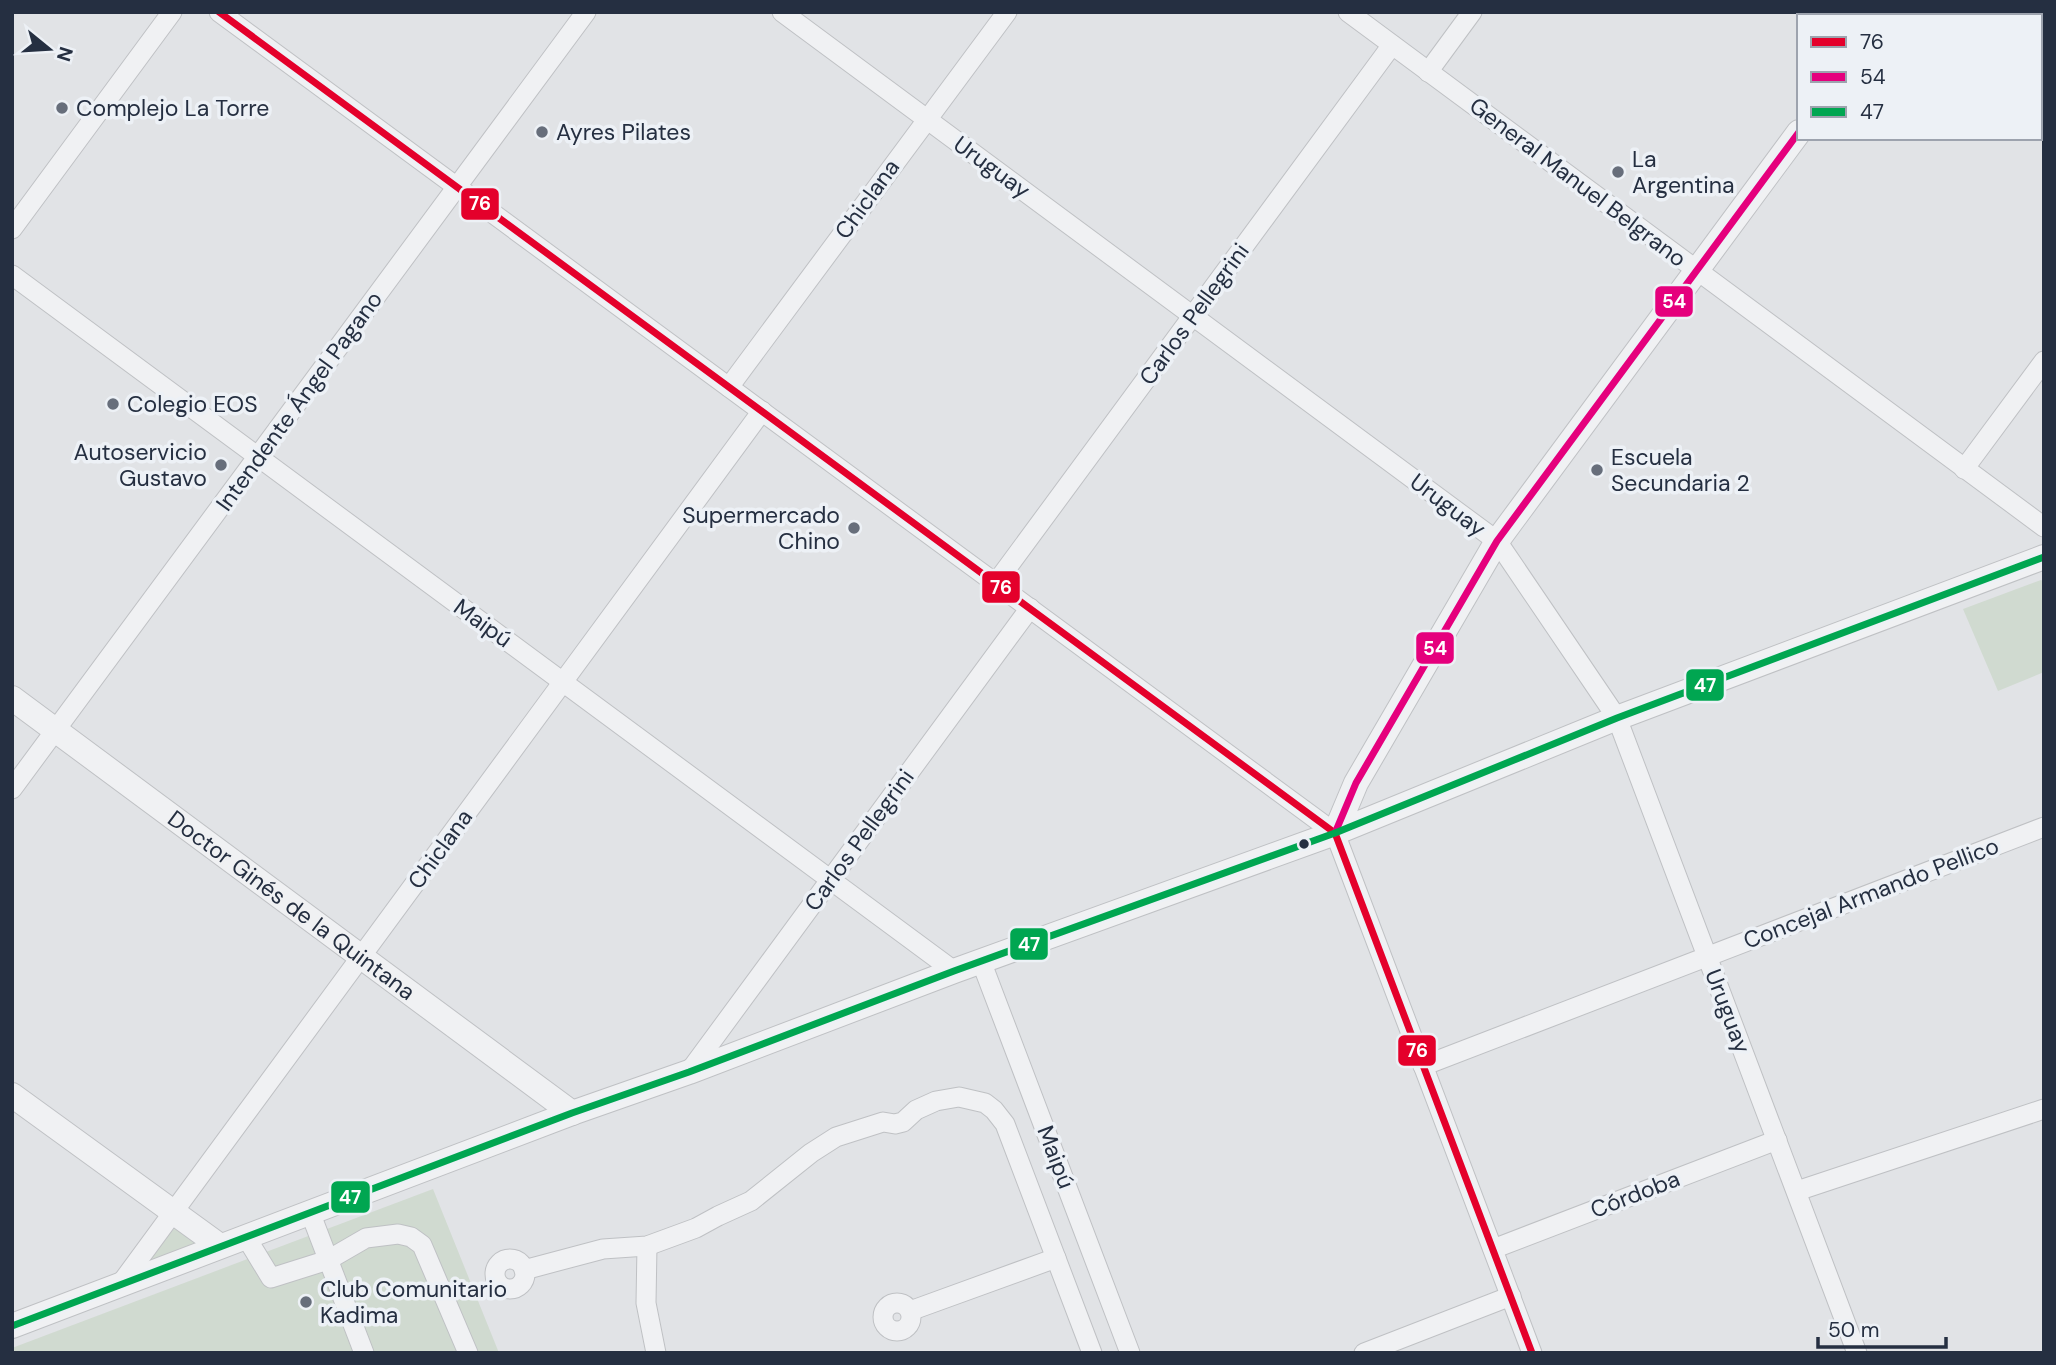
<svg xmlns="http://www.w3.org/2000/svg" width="2056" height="1365" font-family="'DM Sans',sans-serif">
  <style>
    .grass { fill: #d0dad0 }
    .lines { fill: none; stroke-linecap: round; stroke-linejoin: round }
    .minor-casing { stroke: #bfc1c4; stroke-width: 21 }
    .tertiary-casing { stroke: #bfc1c4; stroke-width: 26 }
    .primary-casing { stroke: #bcc0c4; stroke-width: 33 }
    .minor { stroke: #f0f1f3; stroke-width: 19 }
    .tertiary { stroke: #f0f1f3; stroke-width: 24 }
    .primary { stroke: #f5f5f6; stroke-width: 32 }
    .bus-1-casing { stroke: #edf1f6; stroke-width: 12 }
    .bus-2-casing { stroke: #edf1f6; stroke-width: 12 }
    .bus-3-casing { stroke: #edf1f6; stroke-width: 12 }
    .bus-1 { stroke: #e4002b; stroke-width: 7 }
    .bus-2 { stroke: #e5007d; stroke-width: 7 }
    .bus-3 { stroke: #00a651; stroke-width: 7 }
    .poi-dot { fill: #676e7b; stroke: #edf1f6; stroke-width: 2.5 }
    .bus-dot { fill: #252f41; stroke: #edf1f6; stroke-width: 2.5 }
    .labels { text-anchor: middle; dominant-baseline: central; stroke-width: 7; stroke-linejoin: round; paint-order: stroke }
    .poi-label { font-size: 23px; fill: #252f41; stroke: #edf1f6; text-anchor: start }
    .street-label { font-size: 23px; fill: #252f41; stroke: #edf1f6 }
    .line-badge { stroke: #edf1f6; stroke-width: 2.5 }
    .badge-label { font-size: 19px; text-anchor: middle; font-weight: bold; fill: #fff }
  </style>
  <rect width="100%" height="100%" fill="#e1e3e6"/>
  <g class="grass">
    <path d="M2041,580L2044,582V672L1998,691L1963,609Z"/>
    <path d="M433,1189L499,1353H12V1348Z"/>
    <path d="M174,1229L180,1230L199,1246L146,1262Z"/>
  </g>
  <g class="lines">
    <defs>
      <g id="minor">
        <path d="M219,12L1335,833L1532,1353"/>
        <path d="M782,12L1497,541L1617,718L1857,1353"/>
        <path d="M1348,12L2044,527"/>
        <path d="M1428,72L1472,12"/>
        <path d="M12,229L172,12"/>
        <path d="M12,275L954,971"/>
        <path d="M729,387L1007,12"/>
        <path d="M1964,469L2044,361"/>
        <path d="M996,583L1392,45"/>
        <path d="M12,789L586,12"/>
        <path d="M981,961L1130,1353"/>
        <path d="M1423,1066L2044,827"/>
        <path d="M689,1072L1030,608"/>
        <path d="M1797,1191L2044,1109"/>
        <path d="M310,1212L364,1353"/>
        <path d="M246,1237L271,1278L328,1260L366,1238L398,1234L411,1237L422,1245L468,1353"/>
        <path d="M647,1246L646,1303L656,1353"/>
        <path d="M1493,1249L1777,1140"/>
        <circle cx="510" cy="1274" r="15"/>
        <path d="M524,1270L603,1249L647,1246L696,1228L718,1216L751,1201L811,1153L836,1137L883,1122L895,1124L903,1122L916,1110L936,1101L959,1097L985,1103L994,1110L1005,1124L1092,1353"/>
        <path d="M119,1286L762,411"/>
        <circle cx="897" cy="1317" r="14"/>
        <path d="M910,1311L1056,1258"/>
        <path d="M1364,1353L1511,1296"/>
      </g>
      <g id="tertiary">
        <path d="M1885,16L1888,12"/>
        <path id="s1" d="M12,698L572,1113"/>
        <path d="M1335,833L1356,783L1497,541L1799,132"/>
        <path d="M12,1095L220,1246"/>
        <path d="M12,1326L572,1113L689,1072L954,971L1335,833L1617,718L2044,557"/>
      </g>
      <g id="primary">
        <path d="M1909,12L1914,16"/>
        <path d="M2040,109L2044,112"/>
      </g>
    </defs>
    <use href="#minor" class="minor-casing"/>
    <use href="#tertiary" class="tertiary-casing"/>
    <use href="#primary" class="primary-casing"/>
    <use href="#minor" class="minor"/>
    <use href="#tertiary" class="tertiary"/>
    <use href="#primary" class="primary"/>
    <defs>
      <path id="bus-1" d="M219,12L1335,833L1532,1353"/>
      <path id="bus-2" d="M1335,833L1356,783L1497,541L1799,132"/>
      <path id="bus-3" d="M12,1326L572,1113L689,1072L954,971L1335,833L1617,718L2044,557"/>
    </defs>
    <use href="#bus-1" class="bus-1-casing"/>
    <use href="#bus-2" class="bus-2-casing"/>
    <use href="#bus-3" class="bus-3-casing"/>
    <use href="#bus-1" class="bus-1"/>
    <use href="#bus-2" class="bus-2"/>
    <use href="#bus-3" class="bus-3"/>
  </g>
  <g class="poi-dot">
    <circle cx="62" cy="108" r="7"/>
    <circle cx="542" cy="132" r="7"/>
    <circle cx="1618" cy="172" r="7"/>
    <circle cx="113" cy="404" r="7"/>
    <circle cx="221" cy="465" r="7"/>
    <circle cx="1597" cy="470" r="7"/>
    <circle cx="854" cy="528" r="7"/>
    <circle cx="306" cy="1302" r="7"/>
  </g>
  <circle class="bus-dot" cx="1304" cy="844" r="6"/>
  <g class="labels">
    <g class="poi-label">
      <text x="76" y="108">Complejo La Torre</text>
      <text x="556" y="132">Ayres Pilates</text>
      <text x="1632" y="159">La<tspan x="1632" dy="26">Argentina</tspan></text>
      <text x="127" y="404">Colegio EOS</text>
      <text x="207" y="452" text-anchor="end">Autoservicio<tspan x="207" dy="26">Gustavo</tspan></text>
      <text x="1611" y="457">Escuela<tspan x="1611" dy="26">Secundaria 2</tspan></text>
      <text x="840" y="515" text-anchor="end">Supermercado<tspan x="840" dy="26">Chino</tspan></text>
      <text x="320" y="1289">Club Comunitario<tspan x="320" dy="26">Kadima</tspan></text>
    </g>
    <g class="street-label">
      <text transform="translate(992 167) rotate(36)">Uruguay</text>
      <text transform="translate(1578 182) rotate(37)">General Manuel Belgrano</text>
      <text transform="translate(867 199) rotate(-54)">Chiclana</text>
      <text transform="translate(1194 314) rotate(-54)">Carlos Pellegrini</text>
      <text transform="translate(299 401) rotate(-54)">Intendente Ángel Pagano</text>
      <text transform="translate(1448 505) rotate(37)">Uruguay</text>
      <text transform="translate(483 623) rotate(36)">Maipú</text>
      <text transform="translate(859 840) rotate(-54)">Carlos Pellegrini</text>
      <text transform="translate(440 849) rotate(-54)">Chiclana</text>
      <text transform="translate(1871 893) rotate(-21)">Concejal Armando Pellico</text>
      <text stroke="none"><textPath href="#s1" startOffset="348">Doctor Ginés de la Quintana</textPath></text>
      <text transform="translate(1728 1011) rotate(69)">Uruguay</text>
      <text transform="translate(1056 1157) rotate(69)">Maipú</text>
      <text transform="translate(1635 1194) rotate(-21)">Córdoba</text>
    </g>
  </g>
  <g class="line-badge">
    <rect x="460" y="187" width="40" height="34" rx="7" fill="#e4002b"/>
    <rect x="1654" y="285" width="40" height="33" rx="7" fill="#e5007d"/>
    <rect x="981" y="570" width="40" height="34" rx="7" fill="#e4002b"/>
    <rect x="1415" y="631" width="40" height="34" rx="7" fill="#e5007d"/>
    <rect x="1685" y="668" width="40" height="34" rx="7" fill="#00a651"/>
    <rect x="1009" y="927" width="40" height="34" rx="7" fill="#00a651"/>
    <rect x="1397" y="1034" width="40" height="33" rx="7" fill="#e4002b"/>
    <rect x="330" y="1180" width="41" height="34" rx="7" fill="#00a651"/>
  </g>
  <g class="badge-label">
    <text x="480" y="210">76</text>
    <text x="1674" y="308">54</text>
    <text x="1001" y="594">76</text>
    <text x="1435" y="655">54</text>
    <text x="1705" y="692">47</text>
    <text x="1029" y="951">47</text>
    <text x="1417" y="1057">76</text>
    <text x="350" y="1204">47</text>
  </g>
  <rect width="2056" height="1365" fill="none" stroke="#252f41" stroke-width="28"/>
  <rect x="1797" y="14" width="245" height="126" fill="#edf1f6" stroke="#9da3ae" stroke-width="2"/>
  <rect x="1811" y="37" width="35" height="10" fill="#e4002b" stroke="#9da3ae" stroke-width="2"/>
  <text x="1860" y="49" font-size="21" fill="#252f41">76</text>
  <rect x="1811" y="72" width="35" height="10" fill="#e5007d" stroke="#9da3ae" stroke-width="2"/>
  <text x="1860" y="84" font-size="21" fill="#252f41">54</text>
  <rect x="1811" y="107" width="35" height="10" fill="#00a651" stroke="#9da3ae" stroke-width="2"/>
  <text x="1860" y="119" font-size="21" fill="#252f41">47</text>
  <g transform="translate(49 49) rotate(108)" stroke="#edf1f6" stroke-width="5" paint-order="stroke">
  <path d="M0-5L12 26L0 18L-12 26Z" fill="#252f41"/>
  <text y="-10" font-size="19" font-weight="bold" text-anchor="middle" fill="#252f41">N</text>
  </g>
  <path d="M1818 1337v10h128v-10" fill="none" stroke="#252f41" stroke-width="3.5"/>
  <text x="1828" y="1337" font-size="21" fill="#252f41" stroke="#edf1f6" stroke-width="5" paint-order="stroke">50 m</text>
</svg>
